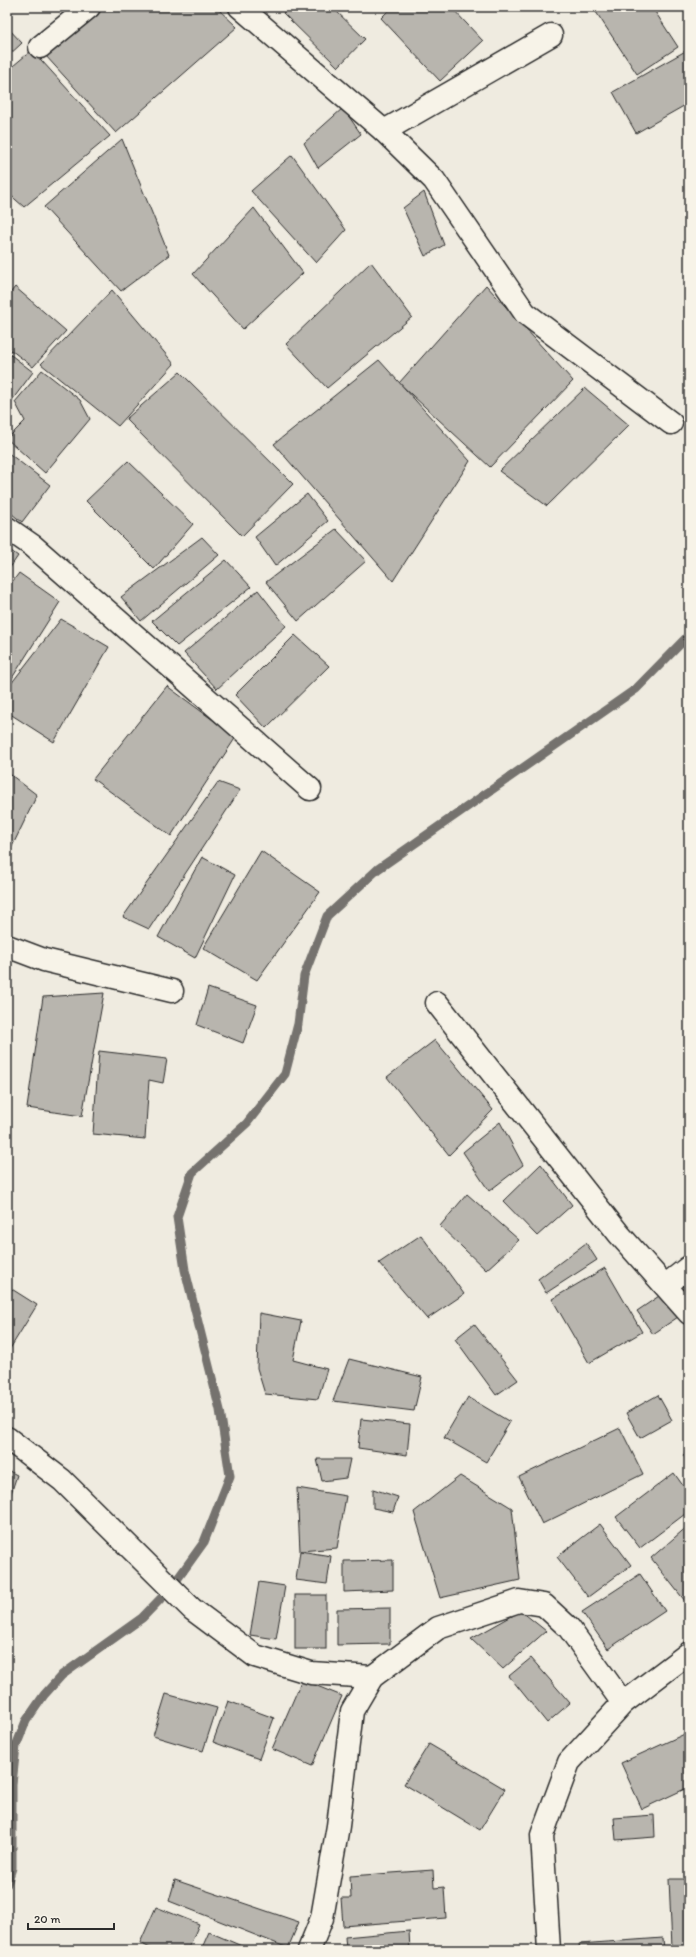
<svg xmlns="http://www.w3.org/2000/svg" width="696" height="1957" font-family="Itim,sans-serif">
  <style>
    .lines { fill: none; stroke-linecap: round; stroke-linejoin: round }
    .stream { stroke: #74726e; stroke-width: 9 }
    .building { fill: #b8b5ae; stroke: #2b2b2b }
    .minor-casing { stroke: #2b2b2b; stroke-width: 25 }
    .minor { stroke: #f7f3e8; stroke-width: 22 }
  </style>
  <rect width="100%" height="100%" fill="#efebe0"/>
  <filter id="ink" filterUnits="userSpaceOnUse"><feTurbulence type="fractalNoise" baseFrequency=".025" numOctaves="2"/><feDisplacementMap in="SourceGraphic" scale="8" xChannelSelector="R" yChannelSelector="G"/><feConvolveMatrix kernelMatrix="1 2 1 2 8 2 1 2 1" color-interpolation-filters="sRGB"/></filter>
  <g filter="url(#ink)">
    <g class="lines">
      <path class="stream" d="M7,1884L12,1868V1784L16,1746L26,1721L44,1695L62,1675L142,1618L171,1588L204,1542L230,1476L220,1410L185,1270L177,1217L192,1173L247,1123L285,1074L298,1024L304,976L327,916L378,869L636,689L689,635"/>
    </g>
    <g class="building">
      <path d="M102,7H216L237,27L116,133L45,55Z"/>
      <path d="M288,7H332L365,39L338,67L283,13Z"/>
      <path d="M392,7H451L483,41L440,81L381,18Z"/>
      <path d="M603,7H652L678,47L637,74L596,12Z"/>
      <path d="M7,27L22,43L7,57Z"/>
      <path d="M689,49V103L636,133L613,92Z"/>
      <path d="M32,50L110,136L24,207L7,192V71Z"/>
      <path d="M343,108L361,134L318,168L304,143Z"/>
      <path d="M122,139L169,255L121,291L44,207Z"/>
      <path d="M292,155L346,230L316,263L251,191Z"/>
      <path d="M424,192L444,245L425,256L403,208Z"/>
      <path d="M254,208L303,273L243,329L193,274Z"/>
      <path d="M371,262L412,317L327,388L286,344Z"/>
      <path d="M486,285L573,381L490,467L399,383Z"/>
      <path d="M15,287L66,331L33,367L7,347V297Z"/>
      <path d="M112,290L174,364L118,426L41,364Z"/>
      <path d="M7,352L33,372L7,407Z"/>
      <path d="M379,360L470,461L393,581L274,444Z"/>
      <path d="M42,370L80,400L90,419L45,473L7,439L25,421L15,402Z"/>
      <path d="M180,372L293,484L242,536L126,419Z"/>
      <path d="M585,388L629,425L547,506L499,471Z"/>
      <path d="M7,452L50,485L22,522L7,510Z"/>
      <path d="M128,461L193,524L154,569L86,501Z"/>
      <path d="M307,494L328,521L275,566L255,537Z"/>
      <path d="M336,529L366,561L298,621L266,582Z"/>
      <path d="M202,537L219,555L141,621L121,597Z"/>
      <path d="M7,548L18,556L7,572Z"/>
      <path d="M226,560L251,587L177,646L152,621Z"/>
      <path d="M19,573L60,602L7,686V589Z"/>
      <path d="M258,590L286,626L217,689L184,653Z"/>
      <path d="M61,619L109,647L54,742L7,712V689Z"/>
      <path d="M295,635L329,666L266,728L235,695Z"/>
      <path d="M167,686L236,737L171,836L93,779Z"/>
      <path d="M7,772L37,795L7,857Z"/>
      <path d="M218,782L240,790L149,929L123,917Z"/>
      <path d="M261,851L320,892L257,980L203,948Z"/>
      <path d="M202,857L235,875L195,958L158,937Z"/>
      <path d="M208,988L257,1005L243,1043L197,1025Z"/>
      <path d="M104,993L82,1116L27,1108L43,997Z"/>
      <path d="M435,1040L493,1110L449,1155L387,1077Z"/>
      <path d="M99,1051L167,1059L163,1083L149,1080L145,1139L93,1134Z"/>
      <path d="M500,1122L523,1165L489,1191L463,1152Z"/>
      <path d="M541,1164L572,1205L537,1236L503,1201Z"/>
      <path d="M467,1194L519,1240L486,1270L440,1226Z"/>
      <path d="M421,1235L464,1294L427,1319L379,1263Z"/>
      <path d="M586,1243L597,1260L546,1293L538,1279Z"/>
      <path d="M605,1268L642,1332L589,1363L552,1299Z"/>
      <path d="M7,1286L37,1305L8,1352L7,1351Z"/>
      <path d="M662,1294L678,1317L653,1334L637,1311Z"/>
      <path d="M259,1313L301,1321L293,1360L327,1369L318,1399L265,1394L257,1368Z"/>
      <path d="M474,1324L518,1380L496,1395L455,1339Z"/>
      <path d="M349,1359L422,1377L414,1411L333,1401Z"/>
      <path d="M658,1395L672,1420L640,1438L626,1413Z"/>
      <path d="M468,1397L510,1422L486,1462L444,1438Z"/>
      <path d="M361,1419L410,1424L407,1455L358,1448Z"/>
      <path d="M620,1428L643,1474L542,1524L519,1477Z"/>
      <path d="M689,1450V1464L683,1455Z"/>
      <path d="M317,1459H350L346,1478L322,1481Z"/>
      <path d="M7,1470L17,1475L7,1506Z"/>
      <path d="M674,1473L689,1494V1511L640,1548L616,1517Z"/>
      <path d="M460,1476L512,1508L520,1580L440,1598L414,1512Z"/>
      <path d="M297,1488L346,1496L337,1548L300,1551Z"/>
      <path d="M373,1489L398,1497L393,1512L373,1508Z"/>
      <path d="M600,1524L631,1565L588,1597L557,1557Z"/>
      <path d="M689,1525V1597L685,1601L651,1558Z"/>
      <path d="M300,1551L331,1556L327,1584L296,1580Z"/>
      <path d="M393,1560V1590L344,1592V1561Z"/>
      <path d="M640,1574L665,1611L608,1649L582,1612Z"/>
      <path d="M259,1582L285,1586L276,1639L250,1635Z"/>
      <rect x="295" y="1595" width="31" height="54"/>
      <path d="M390,1608V1644L337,1645V1609Z"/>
      <path d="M521,1611L546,1631L503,1669L471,1639Z"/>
      <path d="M531,1658L570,1703L547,1723L509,1676Z"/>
      <path d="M302,1680L342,1696L312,1766L272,1749Z"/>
      <path d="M166,1694L217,1708L203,1751L153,1736Z"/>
      <path d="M228,1701L274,1718L259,1759L213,1742Z"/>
      <path d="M689,1732V1787L642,1809L621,1763Z"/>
      <path d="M429,1744L505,1789L480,1830L404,1784Z"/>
      <path d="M654,1815L655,1837L616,1840L614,1818Z"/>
      <path d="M433,1870L434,1888L444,1887L446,1918L343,1926L341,1898H351L350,1876Z"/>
      <path d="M669,1879H689V1947H672Z"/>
      <path d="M175,1880L299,1922L288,1948L169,1901Z"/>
      <path d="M156,1907L199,1924L188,1950H154L140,1943Z"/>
      <path d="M409,1931L410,1950H346L345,1937Z"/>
      <path d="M209,1932L251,1950H201Z"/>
      <path d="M663,1938L664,1950H580L579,1944Z"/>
    </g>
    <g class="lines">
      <defs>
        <g id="minor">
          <path d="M240,7L384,131L434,180L525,313L671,423"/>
          <path d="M40,47L89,7"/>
          <path d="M384,131L551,35"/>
          <path d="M7,528L33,546L310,789"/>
          <path d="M7,946L44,960L172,991"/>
          <path d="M437,1003L619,1234L689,1313"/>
          <path d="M666,1285L689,1267"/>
          <path d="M7,1438L62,1480L192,1609L255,1656L311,1673L372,1677"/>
          <path d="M309,1950L322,1918L338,1826L352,1711L372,1677L438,1628L519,1601L544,1605L569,1628L623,1703"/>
          <path d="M549,1950L542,1835L569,1762L623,1703L689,1653"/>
        </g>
      </defs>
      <use href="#minor" class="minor-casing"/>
      <use href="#minor" class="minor"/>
    </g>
  </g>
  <rect width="696" height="1957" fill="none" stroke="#f7f3e8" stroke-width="24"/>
  <rect x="12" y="12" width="672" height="1933" fill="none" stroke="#2b2b2b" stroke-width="1.5" filter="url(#ink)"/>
  <path d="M28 1923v6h86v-6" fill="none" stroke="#2b2b2b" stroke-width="2"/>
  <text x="34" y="1923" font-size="12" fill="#2b2b2b" stroke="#f7f3e8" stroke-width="3" paint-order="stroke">20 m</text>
</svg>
